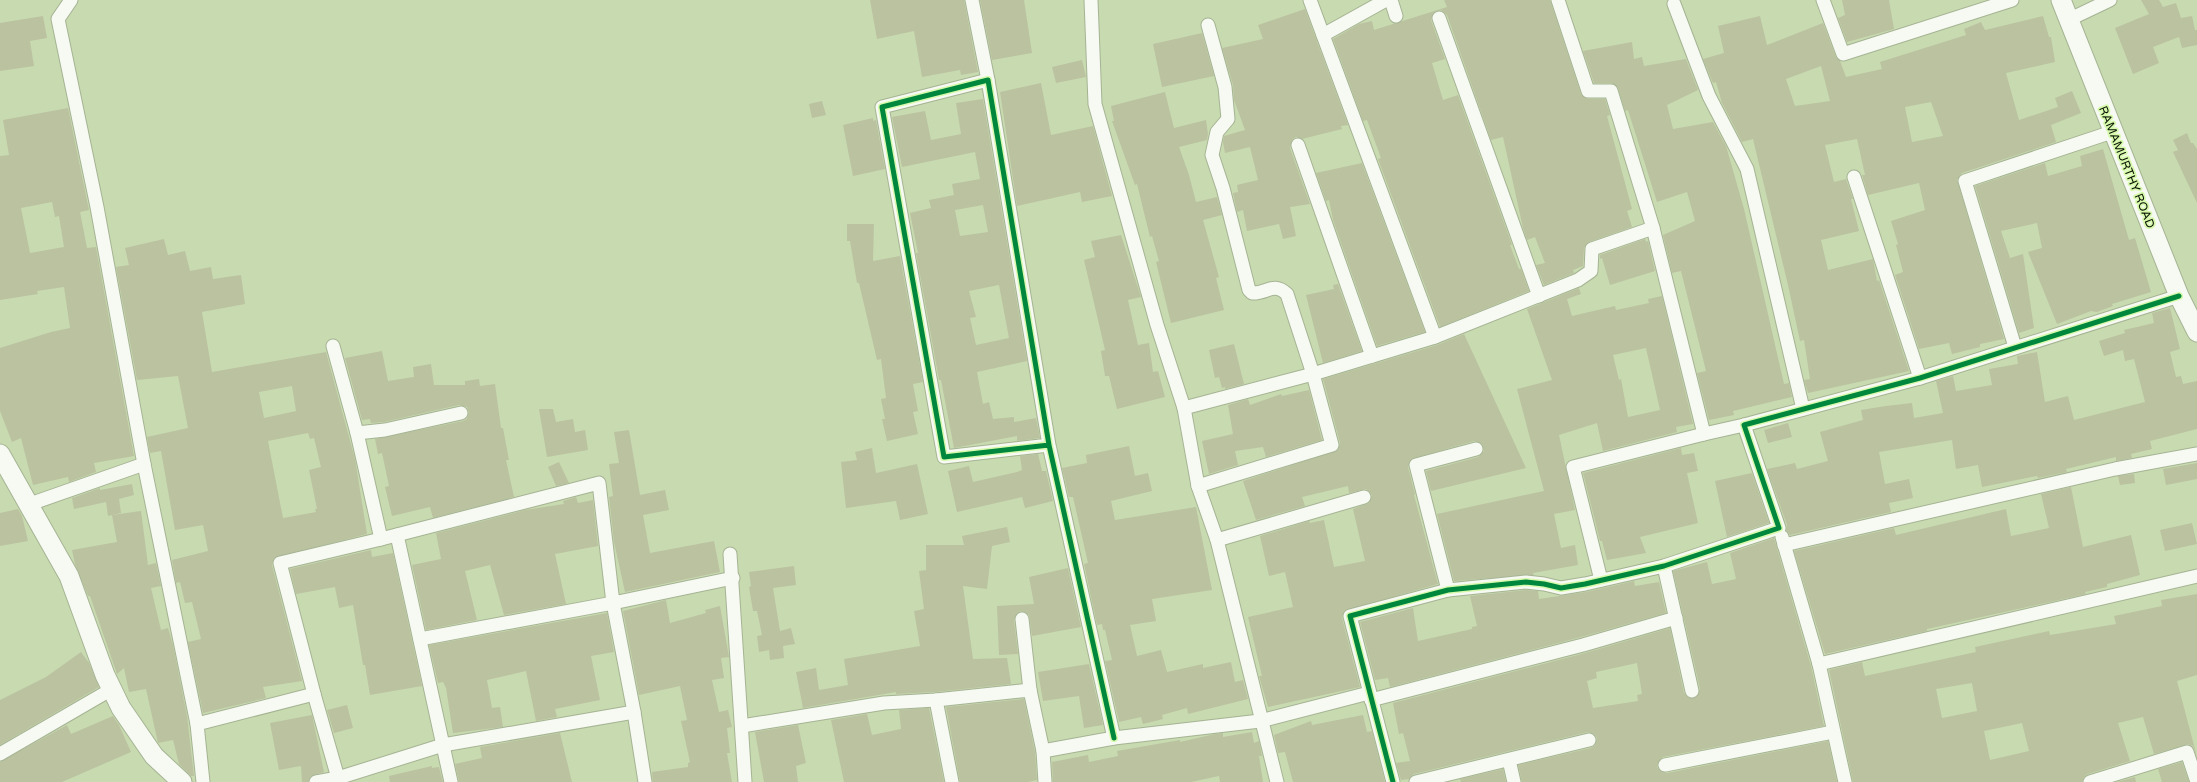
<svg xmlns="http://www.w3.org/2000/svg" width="2197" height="782" font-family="'Varela Round',sans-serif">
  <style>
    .building { fill: #bbc2a0; fill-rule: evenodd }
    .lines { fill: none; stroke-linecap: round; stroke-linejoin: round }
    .street-casing { stroke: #a5b493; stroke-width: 15 }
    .secondary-casing { stroke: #a5b493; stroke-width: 21 }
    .street { stroke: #f7f9f3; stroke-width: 13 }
    .secondary { stroke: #f7f9f3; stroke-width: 19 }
    .cycleway-casing { stroke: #d7f9ac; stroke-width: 8 }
    .cycleway { stroke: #00873e; stroke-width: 5 }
    .labels { text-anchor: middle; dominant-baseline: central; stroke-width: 3.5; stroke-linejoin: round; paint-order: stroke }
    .street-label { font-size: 12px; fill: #060f00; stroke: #d7f9ac }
  </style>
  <rect width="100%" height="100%" fill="#c8dab0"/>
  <g class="building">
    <path d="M870,0H964L978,72L961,75L960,70L922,77L914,31L877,39Z"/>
    <path d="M980,0H1024L1032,53L992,60Z"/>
    <path d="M1444,0H1550L1581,94L1588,99H1605L1610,115L1607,116L1632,209L1627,211L1632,227L1589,242L1584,248L1583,266L1573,270L1574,273L1544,285L1536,265L1545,263L1535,237L1527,240L1523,228L1503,137L1491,140L1447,15L1441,10L1436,11L1433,13L1431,20L1445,59L1432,63L1443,100L1458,95L1512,245H1510L1519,269H1521L1529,291L1440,327L1378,159L1381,158L1367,120L1363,121L1333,39L1359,24L1372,21L1374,30L1447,7Z"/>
    <path d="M1842,0H1889L1894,29L1847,42L1838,18L1845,15Z"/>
    <path d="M2141,0H2159L2163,7L2176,3L2181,18L2192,16L2195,30H2197V45L2182,48L2179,37L2153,47L2159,63L2133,74L2115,28L2149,14Z"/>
    <path d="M1305,9L1348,125L1341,126L1342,129L1302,139L1296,137L1292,140L1290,148L1310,204L1290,207L1296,236L1283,239L1279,224L1247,231L1243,210L1237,212L1233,193L1238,192L1237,185L1258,180L1250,147L1225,153L1223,142L1224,136L1245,130L1234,100L1233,85L1222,48L1263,39L1258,25Z"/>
    <path d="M43,16L47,38L30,41L34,66L0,71V23Z"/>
    <path d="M1760,16L1767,45L1823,23L1836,57L1840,61L1846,77L1882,69L1880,62L1966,35L1964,29L1981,22L1985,30L2043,16L2049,37H2051L2055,62L2006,73L2019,120L2058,107L2055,98L2072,91L2081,113L2051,125L2056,142L1962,173L1957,180L2004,339L1980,344V347L1952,354L1949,343L1919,349L1895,275L1903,272L1896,245L1898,244L1891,221L1925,210L1919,183L1868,195L1862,175H1865L1857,139L1825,145L1834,182L1846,179L1853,199H1851L1859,231L1821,240L1828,270L1873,259L1877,281L1879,280L1909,371L1808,393L1804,380L1810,379L1804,340L1800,341L1788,285L1753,139L1742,142L1722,103L1716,82L1713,83L1703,59L1724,53L1718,26ZM1821,66L1830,101L1795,106L1786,79ZM1931,102L1943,136L1912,142L1905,107Z"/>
    <path d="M1202,33L1214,76L1162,87L1153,44Z"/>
    <path d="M1632,42L1634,59L1642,57L1644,66L1686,59L1698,90L1667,105L1673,129L1713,122L1726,146L1744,209L1784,384L1789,383L1792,397L1733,411L1734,415L1709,420L1697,373L1706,371L1681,271L1672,273L1663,235L1695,221L1687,192L1657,202L1628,110L1625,111L1618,88L1611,83H1594L1583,51Z"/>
    <path d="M1082,60L1086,77L1056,83L1052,67Z"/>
    <path d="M1041,83L1051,135L1093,126L1112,196L1082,202L1080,192L1017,206L1000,92Z"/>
    <path d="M1165,92L1174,128L1206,120L1208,134L1207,140L1179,147L1189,175L1196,202L1217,197L1222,215L1203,220L1219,277L1216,278L1224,310L1171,323L1156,262L1159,261L1152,236L1150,237L1137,184L1135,185L1112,121H1114L1111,106Z"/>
    <path d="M983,99L1027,361L977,372L983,404L989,402L993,419L1014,417V422L1036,418L1040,438L1017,441V436L954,448L941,380H939L916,253H918L910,213L931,208L929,200L954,195L952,184L980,179L975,152L902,167L892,117L925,111L931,140L961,134L956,103ZM983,205L988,232L960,236L955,210ZM999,285L1009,338L976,345L970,318L976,317L969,291Z"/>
    <path d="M822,101L826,115L812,118L809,104Z"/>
    <path d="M68,108L89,210L80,212L87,248L96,247L134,456L94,463L96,472L69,482L68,477L33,485L21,438L12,442L0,411V348L51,332L70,328L64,287L37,291L38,294L0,300V156L9,155L3,120ZM52,202L55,217L59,216L64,247L30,253L21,208Z"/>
    <path d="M873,118V121L876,120L885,169L853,176L843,125Z"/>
    <path d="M2187,133L2191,143H2193L2197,149V203L2173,152L2178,150L2173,140Z"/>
    <path d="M2103,149L2129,240L2135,238L2151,292L2112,304L2113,306L2097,312L2091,311L2057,324L2028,252L2042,248L2037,223L2001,231L2010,258L2023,254L2034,328L2019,333L1975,186L2045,163L2048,176L2082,166L2080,156Z"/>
    <path d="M1362,163L1425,332L1377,346L1333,220L1329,200L1326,201L1316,173Z"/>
    <path d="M847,224H874L873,261L900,256L923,382L913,384L918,411L913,412L918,434L887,441L882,419H885L881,399L886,398L881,359L877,360L859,283H857L850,241H847Z"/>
    <path d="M1121,235L1141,297L1128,300L1138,345L1149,343L1153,372L1158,371L1165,397L1117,409L1109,376H1105L1101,351L1105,350L1084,260L1095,257L1091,241Z"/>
    <path d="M164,239L168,255L185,251L190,271L211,267L213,279L241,275L245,304L202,312L212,372L326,352L355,459L367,534L274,558L272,565L302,681L263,687L266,698L203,713L188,642L201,639L192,602L185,603L180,582L176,583L172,560L208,551L203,525L175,530L161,451L150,453L147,437L188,428L178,376L137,380L116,267L129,265L125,248ZM292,386L296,411L264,418L259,392ZM308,433L310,439L314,438L321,467L309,470L317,509H315L316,512L283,518L268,441Z"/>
    <path d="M1645,239L1646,242L1648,241L1655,271L1610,285L1602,258L1600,259V255Z"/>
    <path d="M1338,284L1362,351L1323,363L1306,295L1334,289L1333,285Z"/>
    <path d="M1579,288L1581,294L1567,299L1572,316L1615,306L1616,310L1649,303L1648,299L1662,296L1693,424L1676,427L1677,432L1603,451L1597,423L1559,435L1575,510L1554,514L1561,548L1575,545L1578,565L1533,573L1534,575L1454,581L1437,514L1544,491L1517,389L1552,380L1527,309ZM1646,348L1660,410L1628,417L1621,379L1619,380L1613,355Z"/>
    <path d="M2170,308L2180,349L2170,352L2176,377L2181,376L2183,384L2197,381V429L2150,441L2152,449L2131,454L2132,458L2116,461V457L2066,469L2067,472L2038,478L2037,476L1982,487L1978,465L1956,469L1952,440L1879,452L1885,484L1909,479L1913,498L1889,503L1891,512L1790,535L1786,531L1787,525L1767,469L1795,463L1797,469L1828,461L1820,432L1863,420L1861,410L1886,406L1912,403L1914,418L1943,413L1936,381L1953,376L1956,391L1992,385L1989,369L2018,364L2017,356L2037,352L2045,402L2068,396L2074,420L2145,402L2134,359L2125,361L2123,350L2104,356L2099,341L2125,333L2124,330L2154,323L2152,313Z"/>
    <path d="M1464,334L1526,468L1431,491L1426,471L1478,457L1484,451L1482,444L1474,441L1411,459L1408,467L1415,494L1414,495L1438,584L1344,611L1342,618L1360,687L1268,707L1259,676H1262L1248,617L1293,607L1285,572L1269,576L1260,536L1309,521L1310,523L1324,520L1334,567L1365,561L1353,509L1369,503L1372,495L1366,489L1349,493L1348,486L1302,497L1305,506L1256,520L1243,481L1338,450L1340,443L1323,379L1437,345Z"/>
    <path d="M1234,344L1244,384L1225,389V387L1222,388L1219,377L1215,378L1209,350Z"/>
    <path d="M382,351L388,381L414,377L413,367L431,364L434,385H465V381L479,379L480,386L495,384L501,428H503L509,460H506L514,497L433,518L430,507L392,516L385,487L389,486L382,453L378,454L375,439L463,421L467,419L469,412L467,407L459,405L384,422L371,423L370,419L362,420L345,358Z"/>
    <path d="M1309,390L1322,440L1266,457L1263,447L1235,451L1238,465L1209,474L1202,441L1233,434L1228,405L1248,399L1250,405L1281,394L1282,396Z"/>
    <path d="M539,409H553L556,422L573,419L575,432L585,430L588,450L547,457Z"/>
    <path d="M1788,423L1792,437L1768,443L1764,430Z"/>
    <path d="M629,430L640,495L665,490L669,510L643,515L650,553L714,541L720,572L625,592L614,542L609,497L613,496L609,464L619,463L614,432Z"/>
    <path d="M1129,446L1135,476L1148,473L1152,491L1111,501L1115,520L1196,507L1212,590L1152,599L1156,621L1130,625L1137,656L1161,650L1167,672L1203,664V668L1231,662L1235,682L1243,680L1248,699L1188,714L1187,708L1162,715L1163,719L1143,724L1141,717L1119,722L1105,661L1112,660L1105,630H1103L1102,624L1097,625L1084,564L1088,563L1073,497H1069L1062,468L1087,463L1086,455Z"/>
    <path d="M872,448L876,473L917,464L928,514L900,520L896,501L846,508L841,462L857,460L855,452Z"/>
    <path d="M1681,448L1682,455L1694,453L1698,471L1687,473L1698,523L1640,537L1646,553L1607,560L1602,541H1600L1583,473Z"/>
    <path d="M1038,454L1042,471H1046L1053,501L1025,508L1022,497L957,512L948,471L969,466L973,482L1017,472L1022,470L1020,456Z"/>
    <path d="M559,462L569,483L556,486L548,467Z"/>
    <path d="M2197,463V479L2166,485L2163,469Z"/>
    <path d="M1752,473L1769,523L1727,537L1715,481Z"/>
    <path d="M2134,474L2135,483L2120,485L2118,476Z"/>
    <path d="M132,484L134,495L119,499L121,513L108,516L106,502L74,509L72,498L100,488V490Z"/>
    <path d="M2071,487L2083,547L2131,535L2140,575L2107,584V587L2085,592L2086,594L1927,629V631L1825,654L1794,551L1894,528L1896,535L2006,509L2011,536L2049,528L2041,494Z"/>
    <path d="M576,497L578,503L593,500L598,546L555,554L566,604L504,615L490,565L465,571L477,620L426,630L412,565L441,559L436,533L525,510L564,504L563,501Z"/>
    <path d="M18,509L22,516L28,541L0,546V513Z"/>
    <path d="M141,511L148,565L156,563L161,586L151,588L161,630L168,628L173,645L187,716L194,776H191L179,764L173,740L158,743L146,689L129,692L124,668L117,674L90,596H88L75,564L72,550L117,542L112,515Z"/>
    <path d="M2192,523L2197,544L2165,551L2160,530Z"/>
    <path d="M1007,527L1010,542L992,546L987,589L963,586L973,659L1007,658L1011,684L935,692L896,694V692L803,708L796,672L816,668L819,690L848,685L844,659L920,646L914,611L924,609L919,571L926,570V545H964L962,536Z"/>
    <path d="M1774,538L1811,666L1824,726L1663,757L1658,762L1657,767L1662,772L1667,773L1828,741L1837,782H1522L1518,765L1591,748L1595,745L1597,738L1594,734L1588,732L1414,774L1409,779L1401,780L1396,763L1410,761L1403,733L1399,734L1393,703L1585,653L1670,628L1684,693L1689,698L1697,697L1700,689L1673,571L1707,562L1712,584L1736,579L1730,553ZM1637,663L1642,694L1637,695L1638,701L1593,708L1587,681L1597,678L1596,672Z"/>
    <path d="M371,550L372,557L393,553L422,686L370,695L365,665H363L353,605L339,608L335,587L296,594L290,569Z"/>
    <path d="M794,566L796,585L773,588L780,631L791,628L795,644L783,646L784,658L770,660L769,650L759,652L757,636L762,635L757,611H753L749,587L751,586L749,572Z"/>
    <path d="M1068,568L1081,627L1032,636L1029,615L1021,611L1017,613L1014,620L1018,654L999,655L997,606L1034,604L1029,577Z"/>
    <path d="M1634,581L1635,586L1659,582L1666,613L1581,637L1390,687L1388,678L1375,680L1360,622L1413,608L1418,641L1472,629V627L1477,626L1470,596L1526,590L1538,591L1539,599L1586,592Z"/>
    <path d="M2197,594V675L2177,681L2197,757L2193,746L2188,744L2154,754L2143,717L2118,723L2130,761L2088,774L2084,777L2082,782H1853L1829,670L1862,662L1865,676L1976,652L1975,647L2049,631L2050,635L2116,624L2114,616L2162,606L2161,600ZM1972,683L1977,711L1942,718L1936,689ZM2022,723L2029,751L1990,760L1984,731Z"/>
    <path d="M666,600L670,623L706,613L705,610L720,606L729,657L721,658L724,678L712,680L719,712L728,710L732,727L727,728L730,753H727L732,782H653L652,772L688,767V763L690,762L681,721L687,720L680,686L639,695L623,611Z"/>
    <path d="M607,613L614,652L591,656L600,700L555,709L557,717L536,721L526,671L487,680L492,708L500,707L503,727L453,733L446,688L443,682L438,683L429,645Z"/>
    <path d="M81,652L89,663L99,687L0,745V700L46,677Z"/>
    <path d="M1089,664L1103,725L1084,728L1079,696L1043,701L1038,672Z"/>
    <path d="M1024,699L1035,752L1037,780L1028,782H960L946,707Z"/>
    <path d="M347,705L353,728L334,733L327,710Z"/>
    <path d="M929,708L944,782H844L831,720L867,714L872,735L901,729L899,710Z"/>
    <path d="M312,715L324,772L311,776L308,782H302L301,766L279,770L270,723Z"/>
    <path d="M1363,715L1367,732L1372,731L1385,782H1293L1285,752L1278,753L1274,735L1311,721L1312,725Z"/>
    <path d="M113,716L119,725L131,752L62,782H0V762L67,725L71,734Z"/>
    <path d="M798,725L806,763L796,766L798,782H764L755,732Z"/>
    <path d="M1252,732L1254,743L1259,741L1262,756H1259L1263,782H1220L1219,776L1191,782H1053L1052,762L1088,755L1089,762L1118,756L1117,751L1180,740V742L1215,734L1223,733V737Z"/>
    <path d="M560,733L572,782H459L455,764L482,758L480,747Z"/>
    <path d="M2182,762L2189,782H2162L2158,769Z"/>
    <path d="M432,766V768L439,767L443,782H390L389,776Z"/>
    <path d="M1503,769L1506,782H1461L1460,779Z"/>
    <path d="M2135,777L2136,782H2117Z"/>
  </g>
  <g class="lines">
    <defs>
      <g id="street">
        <path d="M71,0L58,19L97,207L144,464L197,724L203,782"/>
        <path d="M972,0L988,80"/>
        <path d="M1091,0L1095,104L1157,325L1184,408L1198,486L1217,540L1277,782"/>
        <path d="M1310,0L1435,337"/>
        <path d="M1391,0L1396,16"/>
        <path d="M1558,0L1588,91H1611L1653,228L1704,434L1744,425"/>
        <path d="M1823,0L1843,54L2012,0"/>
        <path d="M1674,4L1709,96L1747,169L1803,409"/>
        <path d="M1439,18L1539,296"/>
        <path d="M2068,20L2110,0"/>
        <path d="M1323,35L1386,0"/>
        <path d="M1298,145L1372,356"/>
        <path d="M1854,177L1920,378"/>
        <path d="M2015,347L1965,181L2112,132"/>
        <path d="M1184,408L1313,374L1435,337L1578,280L1591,271L1592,249L1653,228"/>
        <path d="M357,433L385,430L461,413"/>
        <path d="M1049,445L988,80L882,107L944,457L1049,445L1114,738"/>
        <path d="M1198,486L1332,445L1313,374L1287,294C1273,281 1267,294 1252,293L1249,290L1223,188L1212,155L1217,132L1228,119L1225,87L1208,25"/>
        <path d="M30,504L144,464"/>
        <path d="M397,535L451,782"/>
        <path d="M1782,537L1819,664L1845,782"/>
        <path d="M381,539L599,483L613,603L733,578"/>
        <path d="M1217,540L1364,497"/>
        <path d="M1784,545L2115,469L2197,454"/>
        <path d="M730,554L745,782"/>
        <path d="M1664,566L1692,691"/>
        <path d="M1601,580L1573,467L1704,434"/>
        <path d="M1448,590L1416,465L1476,449"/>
        <path d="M1022,619L1030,690"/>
        <path d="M1819,664L2197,576"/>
        <path d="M314,694L338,778"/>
        <path d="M936,700L952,782"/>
        <path d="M1371,700L1583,645L1676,618"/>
        <path d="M634,712L645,782"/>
        <path d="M197,724L314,694L280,563L381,539L357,433L333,346"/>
        <path d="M742,726L884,703L936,700L1030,690L1043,751L1114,738L1260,721L1369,693"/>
        <path d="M1043,751L1045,782"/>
        <path d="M0,754L112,689"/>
        <path d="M1509,760L1514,782"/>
        <path d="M1665,765L1833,732"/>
        <path d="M316,782L338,778L443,745L634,712L613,603L420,639"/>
        <path d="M1393,782L1350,616L1448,590L1526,582L1544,584L1561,588L1585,584L1664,566L1779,528L1744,425L1920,378L2179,296"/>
        <path d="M1416,782L1589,740"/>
        <path d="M2090,782L2187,752L2197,782"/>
      </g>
      <g id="secondary">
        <path d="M2061,0L2179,296L2197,332"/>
        <path d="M0,454L69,576L105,675L121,708L154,756L182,782"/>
      </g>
    </defs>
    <use href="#street" class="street-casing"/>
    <use href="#secondary" class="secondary-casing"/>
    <use href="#street" class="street"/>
    <use href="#secondary" class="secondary"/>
    <defs>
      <g id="cycleway">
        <path d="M1049,445L988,80L882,107L944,457L1049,445L1114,738"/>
        <path d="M1393,782L1350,616L1448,590L1526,582L1544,584L1561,588L1585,584L1664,566L1779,528L1744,425L1920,378L2179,296"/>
      </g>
    </defs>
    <use href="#cycleway" class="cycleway-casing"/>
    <use href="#cycleway" class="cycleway"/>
  </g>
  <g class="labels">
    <g class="street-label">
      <text transform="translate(2127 167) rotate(68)">RAMAMURTHY ROAD</text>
    </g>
  </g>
</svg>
